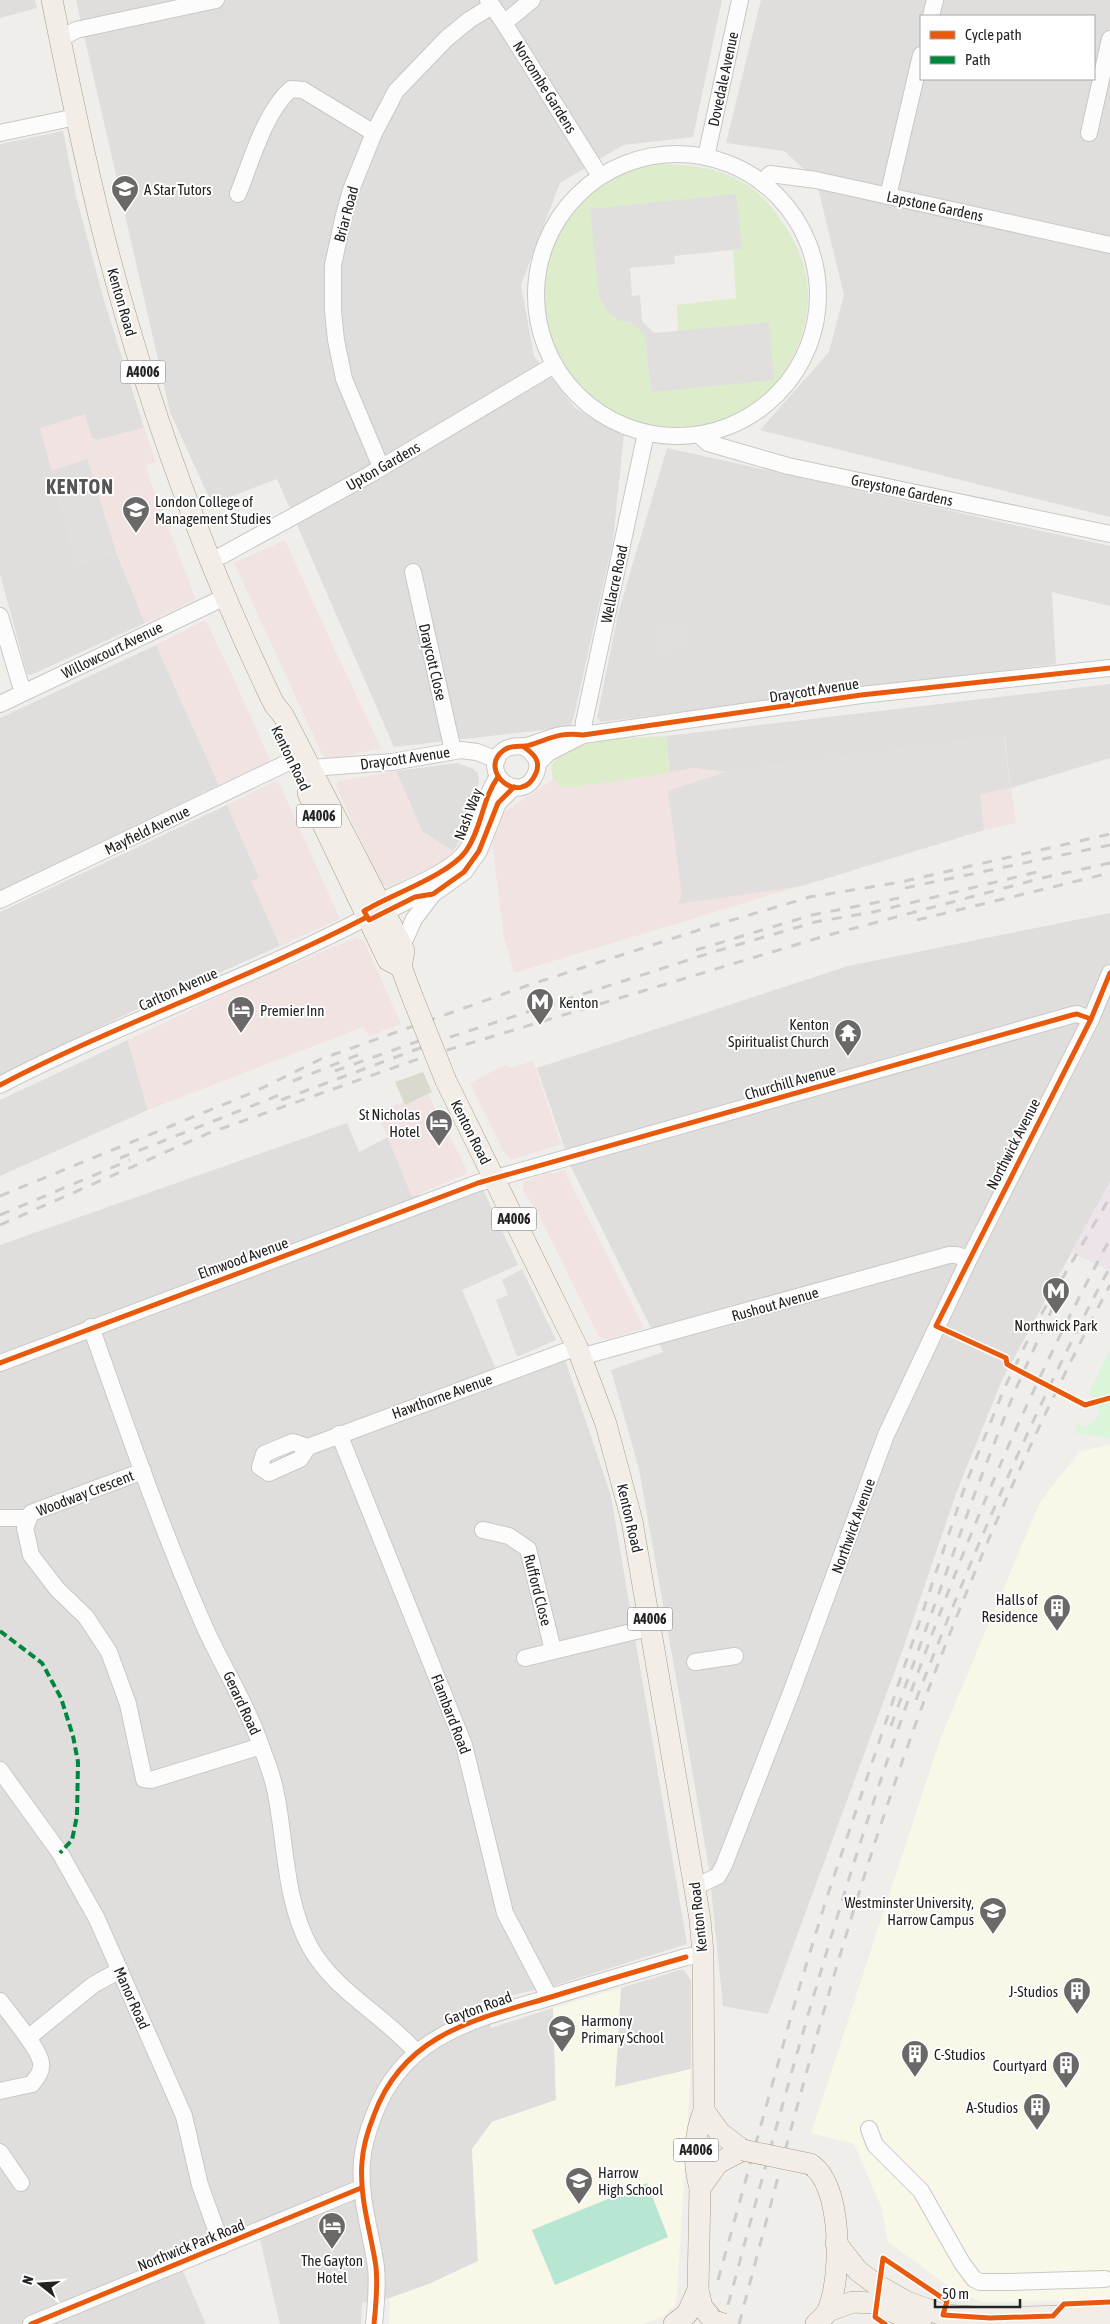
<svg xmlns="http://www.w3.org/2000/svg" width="1110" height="2324" font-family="'Asap Condensed',sans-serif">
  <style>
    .residential { fill: #dfdedc; fill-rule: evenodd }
    .commercial { fill: #f1e3e1 }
    .industrial { fill: #ede4e9 }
    .education { fill: #f8f7e8 }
    .construction { fill: #d9d9cd }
    .grass { fill: #ddeccb; fill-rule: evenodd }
    .park { fill: #daf5da }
    .pitch { fill: #b7e6d2 }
    .parking { fill: #e0dfde }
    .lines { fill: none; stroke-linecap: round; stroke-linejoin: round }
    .minor-casing { stroke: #c9c8c7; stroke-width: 18 }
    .major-casing { stroke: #a79c86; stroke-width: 22 }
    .minor { stroke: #fdfcfc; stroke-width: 16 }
    .major { stroke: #f3ede7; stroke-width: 21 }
    .rail { stroke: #ccc; stroke-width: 3; stroke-dasharray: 10 10; stroke-linecap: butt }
    .major-bridge-casing { stroke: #a79c86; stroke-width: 22; stroke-linecap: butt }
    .major-bridge { stroke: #f3ede7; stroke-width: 21 }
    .quiet { stroke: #00873e; stroke-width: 4; stroke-dasharray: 8 4; stroke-linecap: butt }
    .cycleway-casing { stroke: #fff; stroke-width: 8 }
    .cycleway { stroke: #e8590c; stroke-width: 5 }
    .labels { text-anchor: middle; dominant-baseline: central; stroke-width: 4; stroke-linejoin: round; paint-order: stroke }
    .shield { fill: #fff; stroke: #646464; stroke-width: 1 }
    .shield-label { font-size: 14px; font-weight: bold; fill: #222 }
    .street-label { font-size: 15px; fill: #222; stroke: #fff }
    .poi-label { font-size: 15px; fill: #222; stroke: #fff; text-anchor: start }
    .district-label { font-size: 20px; font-weight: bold; letter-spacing: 1px; fill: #555; stroke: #fff }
  </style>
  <rect width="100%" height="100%" fill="#f0eeeb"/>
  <g class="residential">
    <path d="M0,0H35L37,8L0,18Z"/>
    <path d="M76,0H722L693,137L623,145L560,183L521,285L534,356L575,408L624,434L613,541L573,720L570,727L394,747L277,479L212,504L170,412Z"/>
    <path d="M761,0H1110V517L760,430L829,352L844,295L816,180L784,151L726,143ZM921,16H1094V79H921Z"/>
    <path d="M63,131L76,196L103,297L144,428L97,440L92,438L46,447L77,564L116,552L145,623L31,675L27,674L0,574V144Z"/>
    <path d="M667,448L1110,546V606L1052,592L1056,664L601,722L597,718L618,614Z"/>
    <path d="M156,645L219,785L0,890V718Z"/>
    <path d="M1110,684V758L1010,788L1005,737L726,772L693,768L670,773L666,736Z"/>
    <path d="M458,763L473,769L478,773L479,781L471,816L463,836L453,851L422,831L396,771Z"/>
    <path d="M227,805L260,878L252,881L280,946L133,1011L0,1075V912Z"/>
    <path d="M1110,913V1182L1002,1380L957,1491L903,1649L768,2014L723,2006L709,1869L683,1717L639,1469L611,1370L663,1352L571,1167L537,1068L848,966Z"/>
    <path d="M128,1040L148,1110L0,1176V1100Z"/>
    <path d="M347,1123L359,1152L392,1135L426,1210L482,1187L518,1265L462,1290L502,1383L565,1359L611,1496L687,1944L556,1985L480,2003L491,2028L553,2008L556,2100L492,2122L472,2149L478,2261L429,2284L390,2298L362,2303L361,2324H280L256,2223L176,2255L206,2324H0V1245Z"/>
    <path d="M683,1969L691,1980V2069L615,2087L621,1988Z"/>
  </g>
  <g class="commercial">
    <path d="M85,414L92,438L97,440L144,428L156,462L146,465L149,477L195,597L194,601L145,623L116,552L77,565L40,428Z"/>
    <path d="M285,540L334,648L381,748L328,760L324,759L315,739L234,563Z"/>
    <path d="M203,621L207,623L232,675L269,758L268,763L219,785L156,645Z"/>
    <path d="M1004,736L1016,823L984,830L514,973L504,937L492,844L503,813L553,779L563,787H574L693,768L726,772Z"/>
    <path d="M396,771L422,831L453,851L442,863L388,887L381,884L336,786L339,781Z"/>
    <path d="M273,782L279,783L340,919L280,946L251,881L259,878L227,805Z"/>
    <path d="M357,937L364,941L401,1024L369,1036L363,1027L148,1110L128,1040L243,985Z"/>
    <path d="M533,1061L561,1144L511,1160L503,1151L470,1083L507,1064L509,1068Z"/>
    <path d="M428,1094L467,1170L466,1174L412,1197L377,1112L404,1102L405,1105Z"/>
    <path d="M565,1170L571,1184L644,1328L608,1339L599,1337L537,1211L524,1193L523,1182L550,1172L552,1174Z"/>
  </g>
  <path class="industrial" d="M1110,1182V1271L1071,1252Z"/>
  <g class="education">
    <path d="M1110,1445V2295L1103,2301L981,2302L952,2289L888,2242L881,2206L854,2144L811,2133L941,1737L1040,1502L1080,1451Z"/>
    <path d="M621,1988L615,2087L691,2069L677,2294L675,2305L662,2317L643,2324H389L390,2298L429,2284L478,2261L472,2149L492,2122L556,2100L553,2008Z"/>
  </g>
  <path class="construction" d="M423,1072L432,1092L405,1105L395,1082Z"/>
  <g class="grass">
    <path d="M661,164C688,165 718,167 742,182C759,191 773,208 783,223C795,241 804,259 807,281C816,353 759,427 685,429C621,431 568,395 548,334C543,318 539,301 541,284C542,272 547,259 551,248C570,198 607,167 661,164ZM590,209L741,249L733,250L736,298L677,305L678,331L769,322L651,392L645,336L633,323H628Z"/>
    <path d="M666,736L670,773L574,787H563L553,779L551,765C577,735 629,739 666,736Z"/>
  </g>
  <path class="park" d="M1110,1350V1438L1075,1433L1077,1422L1082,1427C1089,1427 1093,1423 1098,1417L1097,1402L1089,1392Z"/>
  <path class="pitch" d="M647,2183L668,2237L555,2285L532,2230Z"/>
  <g class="parking">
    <path d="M736,194L742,249L674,256L675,264L630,268L632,296L640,295L642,321L654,333L769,322L774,380L651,392L645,336L633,323L620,321L607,311L599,297L590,209Z"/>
    <path d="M87,459L116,552L77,565L52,471Z"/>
    <path d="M687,624L690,649L657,653L654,628Z"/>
    <path d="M1004,736L1010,788L980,794L984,830L802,886L678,904L682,895L668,791L726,772Z"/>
    <path d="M522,1269L556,1340L517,1357L496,1300L508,1295L502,1280Z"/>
  </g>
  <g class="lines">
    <defs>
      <g id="minor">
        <path d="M488,0L504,23L600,176"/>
        <path d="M931,16L935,0"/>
        <path d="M504,23L532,0"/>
        <path d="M60,39L76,30L216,0"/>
        <path d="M0,133L76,117"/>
        <path d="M1089,133L1110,39"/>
        <circle cx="677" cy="295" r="141"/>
        <path d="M706,157L740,0"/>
        <path d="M762,183L770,174L816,180L1110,245"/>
        <path d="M238,194C251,162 265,111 291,89L303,90L374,133"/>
        <path d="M888,196L921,55"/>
        <path d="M699,435L708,443L788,466L1110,534"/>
        <path d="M381,467L344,379L336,340L333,311V265L343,219L351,190L374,133L396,91L446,39L469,20L492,6"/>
        <path d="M210,562L369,475L554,365"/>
        <path d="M413,572L453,751"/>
        <path d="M0,616L23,693"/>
        <path d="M0,704L225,597"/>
        <path d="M583,735L584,722L646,433"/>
        <path d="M524,747C534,754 541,761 536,773C521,809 476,770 504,750C512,744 522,748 530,745C552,738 559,732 583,735L861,695L1110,668"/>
        <path d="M538,763L548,753L583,735"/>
        <path d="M311,768L392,762L461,750L477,752L497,760"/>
        <path d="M0,900L293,760"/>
        <path d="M369,908C397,891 449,876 467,850C482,828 483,798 498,777"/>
        <path d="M376,917L415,897L433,894L464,872L479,851L498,803L514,787"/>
        <path d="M402,946L414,919L433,894"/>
        <path d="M0,1085C119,1023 248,979 367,917"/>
        <path d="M91,1327C126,1426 160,1525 202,1621C220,1663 246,1702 261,1746C266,1760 272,1774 275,1789C286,1840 284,1900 310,1947C335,1992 383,2014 416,2052"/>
        <path d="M580,1357L949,1255H956L969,1259"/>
        <path d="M0,1363L478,1183L1072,1015L1077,1014L1091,1019"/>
        <path d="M339,1434L464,1745L505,1913L549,1997"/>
        <path d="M308,1447L293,1442L264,1454L260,1467L269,1473L300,1459L308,1447L577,1347"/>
        <path d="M143,1471L31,1513L25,1528L31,1555L57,1589L86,1617L109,1652L128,1704L144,1779L151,1780L261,1746"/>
        <path d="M0,1518H28"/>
        <path d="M483,1530L509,1536L528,1549L553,1650"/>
        <path d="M525,1658L652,1627"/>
        <path d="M695,1662L735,1656"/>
        <path d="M0,1770L60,1853L97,1919L184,2116L200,2185L222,2246"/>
        <path d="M695,1887L718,1876L724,1865L792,1690L886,1435L969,1259L1091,1019L1110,973"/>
        <path d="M0,2001C9,2013 40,2050 41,2063C42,2072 37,2077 32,2084L0,2091"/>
        <path d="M28,2038L93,1985L120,1970"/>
        <path d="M869,2129L875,2145L921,2191L962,2263L974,2279L980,2282H1009L1105,2279"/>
        <path d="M0,2152L21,2183"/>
        <path d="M31,2324L361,2188"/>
        <path d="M374,2324C376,2305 378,2286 376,2267C371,2232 359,2198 362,2162C363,2146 368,2130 374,2115C404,2033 477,2019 551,1997C596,1983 641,1970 686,1957L703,1954"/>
      </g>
      <g id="major">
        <path d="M52,0C68,79 84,158 104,236C145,397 202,555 274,704L283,715L402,946L404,951L401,967L412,996"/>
        <path d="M308,793L388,960L401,967"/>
        <path d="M446,1081L577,1347L606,1424L632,1521L700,1919L703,1954L704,2111C694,2135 693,2163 700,2188"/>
        <path d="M704,2111L720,2133L743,2150L718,2163L700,2188L698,2290L702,2307L714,2321"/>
        <path d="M810,2164C843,2183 842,2278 828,2310C826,2315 820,2320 816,2324"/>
        <path d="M836,2243L858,2271L877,2285L907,2302L943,2315L990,2318L1110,2315"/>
        <path d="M828,2311L853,2302L873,2303L921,2324"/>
        <path d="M674,2324L687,2314L698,2290"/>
      </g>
    </defs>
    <use href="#minor" class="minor-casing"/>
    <use href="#major" class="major-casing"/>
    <use href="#minor" class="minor"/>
    <use href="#major" class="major"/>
    <g class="rail">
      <path d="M905,888L1110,845"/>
      <path d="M917,920L1110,873"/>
      <path d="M696,950L812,915L899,898"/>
      <path d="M335,1071L441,1033"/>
      <path d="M293,1081L365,1052"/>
      <path d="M281,1100L447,1038L710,953L815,922L873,912L1037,872"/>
      <path d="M120,1158L287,1092"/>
      <path d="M0,1196L254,1092L321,1059L526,986L705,928L810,897L901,882L1110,834"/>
      <path d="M0,1215L130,1160"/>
      <path d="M0,1225L209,1133L421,1058L825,936L1042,878L1110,863"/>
      <path d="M916,1700C973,1552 1035,1407 1110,1267"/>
      <path d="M891,1726L976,1490L1014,1393L1052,1309"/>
      <path d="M718,2280L797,1995L826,1900L965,1486L1004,1389L1035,1325L1110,1197"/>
      <path d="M723,2324C823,1950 924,1581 1110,1239"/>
      <path d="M739,2324C785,2151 830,1976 887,1806C947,1627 1022,1452 1110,1285"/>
    </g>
    <defs>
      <g id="major-bridge">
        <path d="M412,996L446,1081"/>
        <path d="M743,2150L810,2164"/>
        <path d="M714,2321L724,2324"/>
      </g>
    </defs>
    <use href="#major-bridge" class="major-bridge-casing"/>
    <use href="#major-bridge" class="major-bridge"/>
    <path class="quiet" d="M0,1631L42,1663L61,1698L73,1736L78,1762L77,1816L72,1840L60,1853"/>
    <defs>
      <g id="cycleway">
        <path d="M524,747C534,754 541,761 536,773C521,809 476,770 504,750C512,744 522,748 530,745C552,738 559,732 583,735L861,695L1110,668"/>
        <path d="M498,777C482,799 482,828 466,851C449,875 392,894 364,911L369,920L415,897L433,894L464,872L479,851L498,803L514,787"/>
        <path d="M1110,973L1091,1019L936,1326L1006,1358L1007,1364L1012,1367L1085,1405L1110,1398"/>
        <path d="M0,1085C119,1023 248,979 367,917"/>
        <path d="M0,1363L478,1183L1072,1015L1077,1014L1091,1019"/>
        <path d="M31,2324L361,2188"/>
        <path d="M374,2324C376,2305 378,2286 376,2267C371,2232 359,2198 362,2162C363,2146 368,2130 374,2115C404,2033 477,2019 551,1997C596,1983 641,1970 686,1957"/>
        <path d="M885,2324L875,2317L883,2258L947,2301L943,2315L990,2318L1053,2316L1064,2304L1110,2302"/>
      </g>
    </defs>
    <use href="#cycleway" class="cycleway-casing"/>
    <use href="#cycleway" class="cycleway"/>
  </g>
  <defs>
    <symbol id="school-pin" viewBox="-11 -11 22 30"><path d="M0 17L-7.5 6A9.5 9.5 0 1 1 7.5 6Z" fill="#6a6968" stroke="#fff"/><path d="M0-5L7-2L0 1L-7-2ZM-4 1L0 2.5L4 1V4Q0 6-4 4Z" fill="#fff"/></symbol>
    <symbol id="university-pin" viewBox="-11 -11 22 30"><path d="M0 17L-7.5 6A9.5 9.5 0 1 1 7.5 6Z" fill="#6a6968" stroke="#fff"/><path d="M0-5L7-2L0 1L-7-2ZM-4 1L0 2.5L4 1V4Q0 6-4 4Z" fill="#fff"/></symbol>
    <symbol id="metro-pin" viewBox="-11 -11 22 30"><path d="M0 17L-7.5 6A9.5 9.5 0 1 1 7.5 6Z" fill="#6a6968" stroke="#fff"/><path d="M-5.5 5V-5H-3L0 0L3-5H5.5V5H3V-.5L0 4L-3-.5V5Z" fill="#fff"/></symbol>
    <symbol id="hotel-pin" viewBox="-11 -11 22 30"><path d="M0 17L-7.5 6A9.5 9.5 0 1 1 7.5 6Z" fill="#6a6968" stroke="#fff"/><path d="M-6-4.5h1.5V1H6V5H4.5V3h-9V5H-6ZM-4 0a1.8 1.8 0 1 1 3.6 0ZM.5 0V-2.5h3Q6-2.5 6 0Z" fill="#fff"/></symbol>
    <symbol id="temple-pin" viewBox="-11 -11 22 30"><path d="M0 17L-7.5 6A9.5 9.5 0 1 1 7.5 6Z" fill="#6a6968" stroke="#fff"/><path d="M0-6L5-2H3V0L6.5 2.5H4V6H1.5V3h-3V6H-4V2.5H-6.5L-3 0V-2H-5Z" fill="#fff"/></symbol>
    <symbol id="building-pin" viewBox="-11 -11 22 30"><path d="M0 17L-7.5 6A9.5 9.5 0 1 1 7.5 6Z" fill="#6a6968" stroke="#fff"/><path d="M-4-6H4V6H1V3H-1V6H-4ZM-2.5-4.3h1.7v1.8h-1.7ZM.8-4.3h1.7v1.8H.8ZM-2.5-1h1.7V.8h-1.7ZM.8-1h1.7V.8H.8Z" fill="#fff"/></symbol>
  </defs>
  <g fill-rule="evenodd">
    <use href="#school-pin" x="109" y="173" width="32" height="43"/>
    <use href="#university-pin" x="120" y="494" width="32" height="43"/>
    <use href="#metro-pin" x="524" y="986" width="32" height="43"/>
    <use href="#hotel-pin" x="225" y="994" width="32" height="43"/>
    <use href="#temple-pin" x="832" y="1017" width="32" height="43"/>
    <use href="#hotel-pin" x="423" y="1107" width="32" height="43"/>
    <use href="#metro-pin" x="1040" y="1275" width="32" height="43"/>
    <use href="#building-pin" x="1041" y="1592" width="32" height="43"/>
    <use href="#university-pin" x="977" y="1895" width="32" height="43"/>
    <use href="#building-pin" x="1061" y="1975" width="32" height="43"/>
    <use href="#school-pin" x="546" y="2013" width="32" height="43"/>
    <use href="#building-pin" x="899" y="2038" width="32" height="43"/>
    <use href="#building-pin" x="1050" y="2049" width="32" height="43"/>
    <use href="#building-pin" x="1021" y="2091" width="32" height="43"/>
    <use href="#school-pin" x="563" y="2165" width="32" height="43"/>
    <use href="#hotel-pin" x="316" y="2210" width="32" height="43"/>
  </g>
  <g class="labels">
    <g class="shield">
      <rect x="120.5" y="360.5" width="45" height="23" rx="4"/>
      <rect x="296.5" y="804.5" width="45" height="23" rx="4"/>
      <rect x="491.5" y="1207.5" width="45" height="23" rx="4"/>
      <rect x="627.5" y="1607.5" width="45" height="23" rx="4"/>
      <rect x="673.5" y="2138.5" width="45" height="23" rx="4"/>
    </g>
    <g class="shield-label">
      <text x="143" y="372">A4006</text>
      <text x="319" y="816">A4006</text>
      <text x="514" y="1219">A4006</text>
      <text x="650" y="1619">A4006</text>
      <text x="696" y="2150">A4006</text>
    </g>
    <g class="street-label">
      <text transform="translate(723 79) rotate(-78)">Dovedale Avenue</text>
      <text transform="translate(545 87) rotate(58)">Norcombe Gardens</text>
      <text transform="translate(935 206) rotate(12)">Lapstone Gardens</text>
      <text transform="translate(346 214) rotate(-75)">Briar Road</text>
      <text transform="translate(122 302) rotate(74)">Kenton Road</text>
      <text transform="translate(383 466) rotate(-30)">Upton Gardens</text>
      <text transform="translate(902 490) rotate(12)">Greystone Gardens</text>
      <text transform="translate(614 584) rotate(-78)">Wellacre Road</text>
      <text transform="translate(112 650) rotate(-26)">Willowcourt Avenue</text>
      <text transform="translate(433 662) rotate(77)">Draycott Close</text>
      <text transform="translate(814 690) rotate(-9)">Draycott Avenue</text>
      <text transform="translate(291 758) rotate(64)">Kenton Road</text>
      <text transform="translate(405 758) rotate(-8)">Draycott Avenue</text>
      <text transform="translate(468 814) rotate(-69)">Nash Way</text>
      <text transform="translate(147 830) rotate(-26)">Mayfield Avenue</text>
      <text transform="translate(178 989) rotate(-24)">Carlton Avenue</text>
      <text transform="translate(790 1082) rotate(-16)">Churchill Avenue</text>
      <text transform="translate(471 1132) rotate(63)">Kenton Road</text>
      <text transform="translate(1013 1144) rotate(-63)">Northwick Avenue</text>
      <text transform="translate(243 1258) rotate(-20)">Elmwood Avenue</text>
      <text transform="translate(775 1304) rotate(-16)">Rushout Avenue</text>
      <text transform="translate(442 1396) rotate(-20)">Hawthorne Avenue</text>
      <text transform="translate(85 1493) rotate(-21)">Woodway Crescent</text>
      <text transform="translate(630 1518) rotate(77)">Kenton Road</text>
      <text transform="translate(853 1526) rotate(-70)">Northwick Avenue</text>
      <text transform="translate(538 1590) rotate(76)">Rufford Close</text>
      <text transform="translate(242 1703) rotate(65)">Gerard Road</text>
      <text transform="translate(451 1714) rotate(69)">Flambard Road</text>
      <text transform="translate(698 1917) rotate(-96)">Kenton Road</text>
      <text transform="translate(132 1998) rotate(66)">Manor Road</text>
      <text transform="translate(478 2008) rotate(-20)">Gayton Road</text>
      <text transform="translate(191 2245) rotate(-22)">Northwick Park Road</text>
    </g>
    <g class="poi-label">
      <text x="144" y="189">A Star Tutors</text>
      <text x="155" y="501">London College of<tspan x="155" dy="17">Management Studies</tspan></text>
      <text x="559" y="1002">Kenton</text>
      <text x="260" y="1010">Premier Inn</text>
      <text x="829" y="1024" text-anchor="end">Kenton<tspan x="829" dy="17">Spiritualist Church</tspan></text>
      <text x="420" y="1114" text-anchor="end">St Nicholas<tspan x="420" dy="17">Hotel</tspan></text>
      <text x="1056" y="1325" text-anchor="middle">Northwick Park</text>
      <text x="1038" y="1599" text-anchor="end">Halls of<tspan x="1038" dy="17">Residence</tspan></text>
      <text x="974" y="1902" text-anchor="end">Westminster University,<tspan x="974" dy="17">Harrow Campus</tspan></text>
      <text x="1058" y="1991" text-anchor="end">J-Studios</text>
      <text x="581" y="2020">Harmony<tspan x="581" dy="17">Primary School</tspan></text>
      <text x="934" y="2054">C-Studios</text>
      <text x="1047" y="2065" text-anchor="end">Courtyard</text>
      <text x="1018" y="2107" text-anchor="end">A-Studios</text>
      <text x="598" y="2172">Harrow<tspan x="598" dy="17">High School</tspan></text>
      <text x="332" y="2260" text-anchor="middle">The Gayton<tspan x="332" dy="17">Hotel</tspan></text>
    </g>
    <g class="district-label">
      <text x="80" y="486">KENTON</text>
    </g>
  </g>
  <rect x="920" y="15" width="175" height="65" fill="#ffffff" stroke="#a7a7a7"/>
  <rect x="930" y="31" width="25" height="8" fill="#e8590c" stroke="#a7a7a7"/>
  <text x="965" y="40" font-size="15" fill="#222222">Cycle path</text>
  <rect x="930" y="56" width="25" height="8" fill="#00873e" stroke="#a7a7a7"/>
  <text x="965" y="65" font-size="15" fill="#222222">Path</text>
  <g transform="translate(40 2284) rotate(287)" stroke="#ffffff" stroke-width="4" paint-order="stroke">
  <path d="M0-4L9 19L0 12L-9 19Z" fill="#222222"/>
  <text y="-8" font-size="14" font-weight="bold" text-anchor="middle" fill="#222222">N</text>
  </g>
  <path d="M935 2299v8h85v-8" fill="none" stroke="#222222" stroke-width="2.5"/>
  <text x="942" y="2299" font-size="15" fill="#222222" stroke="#ffffff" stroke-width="4" paint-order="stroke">50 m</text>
</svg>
